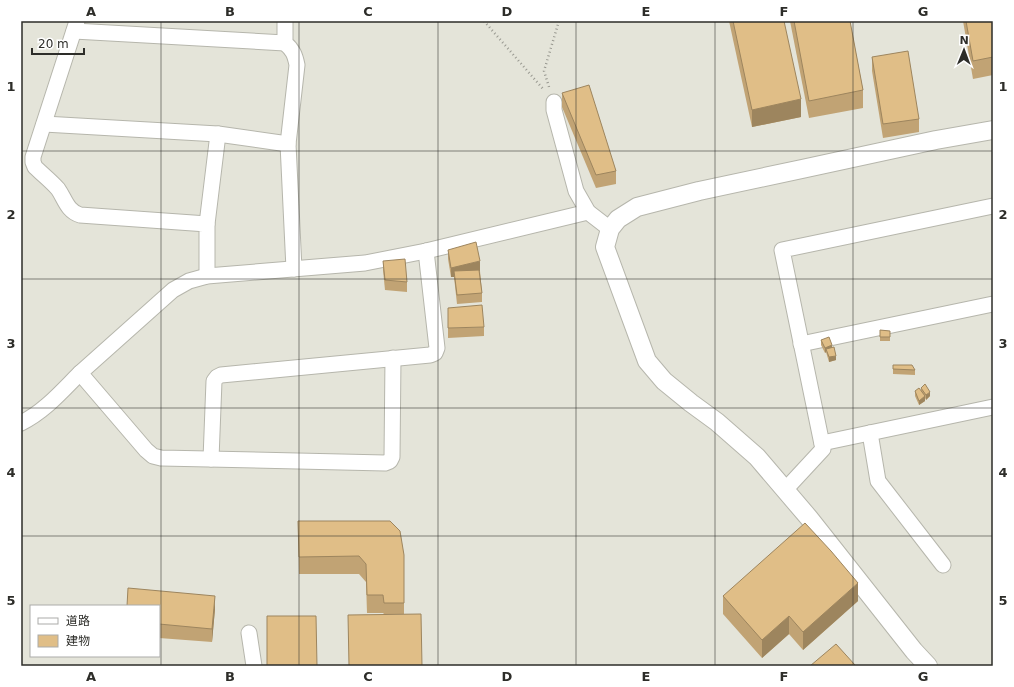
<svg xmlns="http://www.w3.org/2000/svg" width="1014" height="687" font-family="'DejaVu Sans','Noto Sans JP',sans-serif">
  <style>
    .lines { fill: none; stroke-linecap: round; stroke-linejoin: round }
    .minor-casing { stroke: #b6b6ac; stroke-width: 17 }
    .tertiary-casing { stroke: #b6b6ac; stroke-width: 20 }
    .path { stroke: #989890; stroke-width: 2.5; stroke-dasharray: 1 3; stroke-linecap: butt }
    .minor { stroke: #fff; stroke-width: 15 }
    .tertiary { stroke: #fff; stroke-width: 18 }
    .wall { fill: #c1a374 }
    .shaded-wall { fill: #9d855e }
    .building { fill: #e0be87; stroke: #9d855e }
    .grid { fill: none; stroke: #2d2d29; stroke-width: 1; stroke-opacity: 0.55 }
    .neatline { fill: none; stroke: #2d2d29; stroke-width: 1.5 }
    .grid-label { font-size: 13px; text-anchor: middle; font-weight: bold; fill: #2d2d29 }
  </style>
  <rect width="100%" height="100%" fill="#e4e4d9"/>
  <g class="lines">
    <defs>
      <g id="minor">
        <path d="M77,21L33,157V162L35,167C42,174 51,181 58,189C65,199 67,211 80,215L207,224V276"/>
        <path d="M285,21V43C293,50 295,55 297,65L288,144L294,269"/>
        <path d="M74,31L285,43"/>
        <path d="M554,102V110L576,191L588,212L610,229"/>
        <path d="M44,124L218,134L288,144"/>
        <path d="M207,224L218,134"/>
        <path d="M801,344L993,304"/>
        <path d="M393,358L392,457L390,461L385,463L161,458L153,456L146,450L80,373L173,290L189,281L207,276L365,263L426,251L588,212"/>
        <path d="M21,423C44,412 62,391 80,373"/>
        <path d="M870,433L878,481L943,565"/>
        <path d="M822,443L993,407"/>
        <path d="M211,459L214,381L217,377L221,375L430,355L435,353L437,348L426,251"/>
        <path d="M785,490L823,449L782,250L993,206"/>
        <path d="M249,633L254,666"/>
      </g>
      <path id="tertiary" d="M928,666L914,651L809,518L757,457L717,422L691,403L664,381L647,361L605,247L610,229L618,219L637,207L699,191L802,169L936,140L993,130"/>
    </defs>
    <use href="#minor" class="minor-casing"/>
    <use href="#tertiary" class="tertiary-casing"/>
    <g class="path">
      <path d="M484,21L544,90"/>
      <path d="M549,87L544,71L559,21"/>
    </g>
    <use href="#minor" class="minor"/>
    <use href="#tertiary" class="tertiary"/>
  </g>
  <g class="wall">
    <path d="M729,21H784L801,117L752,127Z"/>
    <path d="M790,21H850L863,90V108L809,118Z"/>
    <path d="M963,21H993V75L973,79Z"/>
    <path d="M872,57L919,119V132L883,138L872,71Z"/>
    <path d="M562,93L616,171V184L596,188L562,107Z"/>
    <path d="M448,250L480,271L482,293V302L457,304L454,277H451L448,259Z"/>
    <path d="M383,261L407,282V292L385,290L383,270Z"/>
    <path d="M484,327V336L448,338V328Z"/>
    <path d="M880,330L890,331V341H880Z"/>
    <path d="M821,340L832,348L836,360L829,362L826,352L825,353L821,345Z"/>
    <path d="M893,365L915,370V375L893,374Z"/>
    <path d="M921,388L930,396L926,400L925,398V401L919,405L915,396V391H921Z"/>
    <path d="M298,521L404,555V614H384L383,613H367L366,582L359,574H299Z"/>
    <path d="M723,596L858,601L803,650L789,634L762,658L723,614Z"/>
    <path d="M159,606L215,609L212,642L159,638Z"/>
  </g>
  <g class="shaded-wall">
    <path d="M801,99V117L752,127V110Z"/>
    <path d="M480,261V271H454V277H451V268Z"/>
    <path d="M832,345V350L826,349V352L825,353V348Z"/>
    <path d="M836,356V360L829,362V357Z"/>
    <path d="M930,392V396L926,400V395Z"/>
    <path d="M925,396V401L919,405V401Z"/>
    <path d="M858,583V601L803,650V632Z"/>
    <path d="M215,596V609L212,642V629Z"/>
    <path d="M789,616V634L762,658V640Z"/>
  </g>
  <g class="building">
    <path d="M733,21H784L801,99L752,110Z"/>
    <path d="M794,21H850L863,90L809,101Z"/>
    <path d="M966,21H993V57L973,61Z"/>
    <path d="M908,51L919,119L883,124L872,57Z"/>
    <path d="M589,85L616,171L596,175L562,93Z"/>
    <path d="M476,242L480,261L451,268L448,250Z"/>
    <path d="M405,259L407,282L385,280L383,261Z"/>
    <path d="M479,270L482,293L457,295L454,271Z"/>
    <path d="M482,305L484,327L448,328V308Z"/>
    <path d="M880,330L890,331V337H880Z"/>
    <path d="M829,337L832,345L825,348L821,340Z"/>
    <path d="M834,347L836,356L829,357L826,349Z"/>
    <path d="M893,365H912L915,370L893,369Z"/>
    <path d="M925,384L930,392L926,395L921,388Z"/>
    <path d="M919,388L925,396L919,401L915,391Z"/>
    <path d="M298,521H390L400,531L404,555V603H384L383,595H367L366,564L359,556L299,557Z"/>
    <path d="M805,523L831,551L858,583L803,632L789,616L762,640L723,596Z"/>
    <path d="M128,588L215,596L212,629L159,624V606H127Z"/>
    <path d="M421,614L422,666H349L348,615Z"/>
    <path d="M267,616H316L317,666H267Z"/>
    <path d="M836,644L855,665L854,666H810Z"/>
  </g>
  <path class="grid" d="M161,21V666M299,21V666M438,21V666M576,21V666M715,21V666M853,21V666M21,151H993M21,279H993M21,408H993M21,536H993"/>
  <rect width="1014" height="687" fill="none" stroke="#ffffff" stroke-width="44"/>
  <rect x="30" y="605" width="130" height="52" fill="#ffffff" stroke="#ababa9"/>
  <rect x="38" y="618" width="20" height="6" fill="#ffffff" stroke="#ababa9"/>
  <text x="66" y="625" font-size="12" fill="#2d2d29">道路</text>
  <rect x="38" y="635" width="20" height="12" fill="#e0be87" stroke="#ababa9"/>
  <text x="66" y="645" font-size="12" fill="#2d2d29">建物</text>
  <g transform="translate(964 50) rotate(1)" stroke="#ffffff" stroke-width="3" paint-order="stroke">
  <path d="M0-3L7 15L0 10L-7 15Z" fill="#2d2d29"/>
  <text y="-6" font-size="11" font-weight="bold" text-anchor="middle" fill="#2d2d29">N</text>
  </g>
  <path d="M32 48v6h52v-6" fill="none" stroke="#2d2d29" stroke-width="2"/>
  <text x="38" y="48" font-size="12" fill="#2d2d29" stroke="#ffffff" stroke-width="3" paint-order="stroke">20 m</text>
  <rect x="22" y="22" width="970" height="643" class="neatline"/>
  <g class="grid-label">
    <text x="91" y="16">A</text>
    <text x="230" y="16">B</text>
    <text x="368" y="16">C</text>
    <text x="507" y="16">D</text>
    <text x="646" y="16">E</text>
    <text x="784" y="16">F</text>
    <text x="923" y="16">G</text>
    <text x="11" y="91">1</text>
    <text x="1003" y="91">1</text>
    <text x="11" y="219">2</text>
    <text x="1003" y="219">2</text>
    <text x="11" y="348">3</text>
    <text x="1003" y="348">3</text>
    <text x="11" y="477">4</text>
    <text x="1003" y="477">4</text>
    <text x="11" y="605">5</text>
    <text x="1003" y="605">5</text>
    <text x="91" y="681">A</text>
    <text x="230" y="681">B</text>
    <text x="368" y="681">C</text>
    <text x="507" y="681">D</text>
    <text x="646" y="681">E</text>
    <text x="784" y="681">F</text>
    <text x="923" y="681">G</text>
  </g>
</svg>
